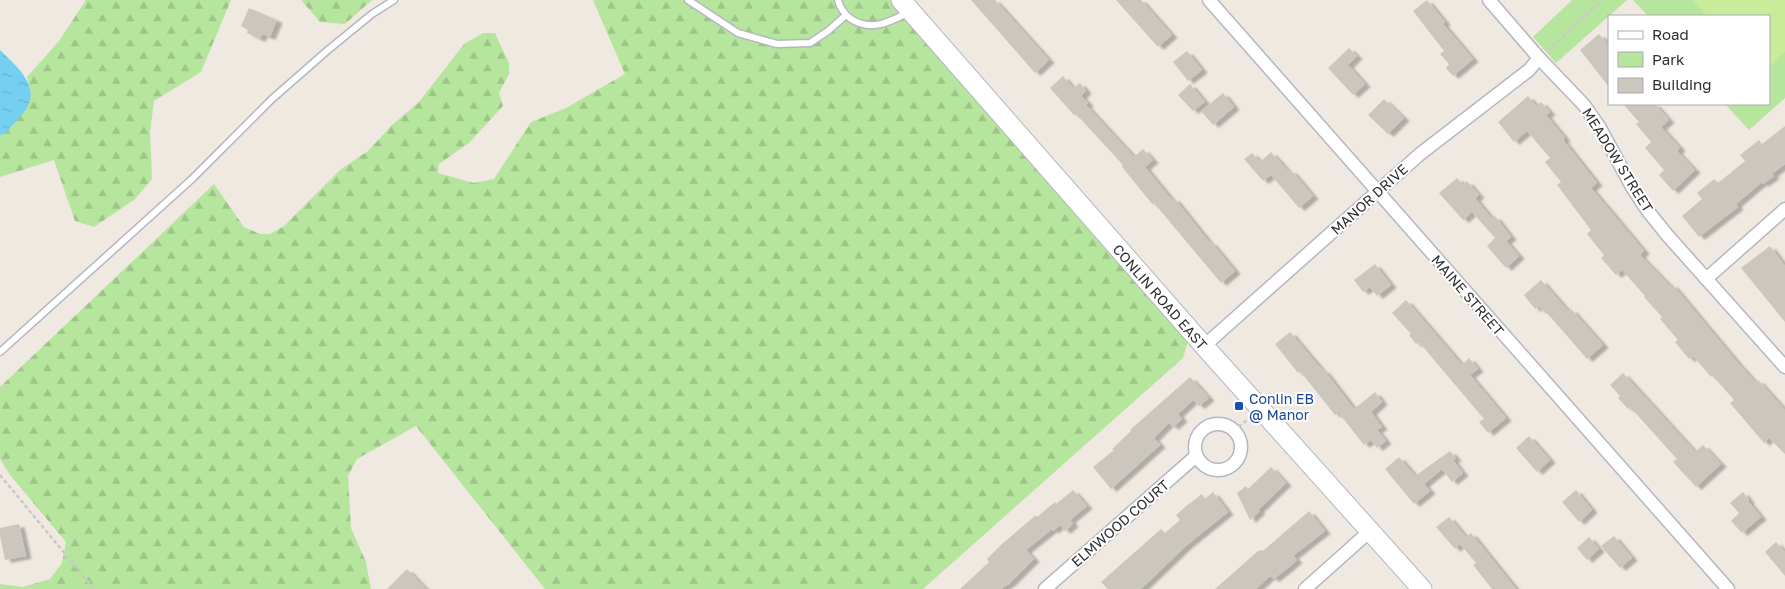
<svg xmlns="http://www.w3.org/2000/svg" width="1785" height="589" font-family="'Golos Text',sans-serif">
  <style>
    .forest { fill: url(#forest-firs) }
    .park { fill: #b6e59e }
    .pitch { fill: #c9ec9a }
    .water { fill: url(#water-ripples) }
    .building { fill: #cbc7bf; filter: url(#shadow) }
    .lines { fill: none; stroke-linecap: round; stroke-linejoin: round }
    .lane-casing { stroke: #b4b7c1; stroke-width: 9 }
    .street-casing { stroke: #b4b7c1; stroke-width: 15 }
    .secondary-casing { stroke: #b4b7c1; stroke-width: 21 }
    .path { stroke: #c9c9c9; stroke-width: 2.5; stroke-dasharray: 4 2.5; stroke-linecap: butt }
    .lane { stroke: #fff; stroke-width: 6 }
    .street { stroke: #fff; stroke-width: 12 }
    .secondary { stroke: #fff; stroke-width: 19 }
    .transit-dot { fill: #1a4fb4; stroke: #fff; stroke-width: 2 }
    .labels { text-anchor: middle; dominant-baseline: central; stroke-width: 4; stroke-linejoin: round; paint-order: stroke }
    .street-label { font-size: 14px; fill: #2e2e2e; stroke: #fff }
    .transit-label { font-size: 14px; fill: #164399; stroke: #fff; text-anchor: start }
  </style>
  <defs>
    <pattern id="forest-firs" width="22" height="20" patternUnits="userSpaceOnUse" patternTransform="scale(1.25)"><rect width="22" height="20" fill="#b6e59e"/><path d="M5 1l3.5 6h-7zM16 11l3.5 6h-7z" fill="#9dc588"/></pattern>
    <pattern id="water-ripples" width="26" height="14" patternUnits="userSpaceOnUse" patternTransform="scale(1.25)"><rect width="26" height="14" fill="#75cff0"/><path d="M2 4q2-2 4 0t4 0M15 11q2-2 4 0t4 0" fill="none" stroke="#66b2ce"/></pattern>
    <filter id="shadow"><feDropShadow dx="5.5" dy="3" stdDeviation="1" flood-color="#0004"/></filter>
  </defs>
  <rect width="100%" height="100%" fill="#efe9e1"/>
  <g class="forest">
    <path d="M86,0H231L201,72L154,101L150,132L152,179L135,199L94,227L75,221L54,160L0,177V135L4,134L31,93L27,77L59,41Z"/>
    <path d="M301,0H372L345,24L320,22Z"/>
    <path d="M593,0H898L1191,332L1183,358L923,589H545L416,426L357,459L348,476L351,528L366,562L371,589H0V584L23,587L50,579L62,563L66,542L10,475L0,459V387L214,184L244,227L260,234H270L284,226L341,169L368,151L391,126L419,102L464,44L483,33H495L509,63V74L499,93L503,106L469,143L439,164L438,173L474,183L494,179L531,122L566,108L625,74Z"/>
  </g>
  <g class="park">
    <path d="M1572,0H1627L1556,63L1533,37Z"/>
    <path d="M1633,0H1785V98L1749,130L1725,104H1769V16H1648Z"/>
  </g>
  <path class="pitch" d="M1693,0H1785V52L1769,66V16H1707Z"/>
  <path class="water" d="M0,50C15,65 43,87 25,111C19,119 11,126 4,134L0,135Z"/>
  <g class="building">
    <path d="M971,0H995L1049,60L1035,73Z"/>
    <path d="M1116,0H1141L1172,35L1158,47Z"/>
    <path d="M1427,0L1445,22L1443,24L1473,59L1453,76L1446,68L1449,64L1440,54L1444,51L1413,11Z"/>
    <path d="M249,8L277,20L270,37L262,34L260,39L247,33L248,30L241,26Z"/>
    <path d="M1599,34L1609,46V87L1580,50Z"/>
    <path d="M1349,48L1357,56L1348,65L1365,84L1353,95L1328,68Z"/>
    <path d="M1187,51L1202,70L1188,81L1173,62Z"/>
    <path d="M1063,76L1073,88L1080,83L1086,91L1081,96L1088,103L1086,105L1134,157L1143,149L1153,160L1145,167L1172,200L1174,198L1210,243L1211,242L1235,271L1221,283L1154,203L1153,205L1122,167L1123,165L1076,114L1074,115L1050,88Z"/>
    <path d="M1190,84L1205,102L1193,111L1178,95Z"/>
    <path d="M1223,93L1234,107L1213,125L1201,111Z"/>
    <path d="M1528,96L1536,106L1541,102L1550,112L1546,115L1565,138L1563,140L1597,183L1591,188L1644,251L1640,255L1670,286L1672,284L1737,362L1755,382L1758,380L1785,410V454L1769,438L1764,443L1730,403L1734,400L1712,375L1711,377L1693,356L1689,359L1675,342L1678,340L1660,319L1662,317L1644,297L1645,296L1622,270L1616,275L1601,258L1604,255L1587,234L1591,230L1557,185L1561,182L1545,162L1550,158L1527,131L1514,142L1498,122Z"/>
    <path d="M1384,99L1404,118L1388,134L1368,115Z"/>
    <path d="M1623,104H1655L1669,120L1661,127L1680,148L1677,151L1695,170L1673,191L1659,175L1664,170L1645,148L1651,142L1636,124L1639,122Z"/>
    <path d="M1785,126V164L1772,174L1774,176L1763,184L1762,182L1736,204L1738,207L1699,237L1682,216L1702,199L1697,193L1714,179L1718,183L1745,161L1740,155L1759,140L1762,144Z"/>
    <path d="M1271,152L1289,172L1291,170L1313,196L1299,208L1271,175L1263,181L1244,159L1252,153L1260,162Z"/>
    <path d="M1457,178L1463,185L1467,181L1479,195L1475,198L1492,219L1495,216L1511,237L1506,241L1519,256L1506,268L1487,246L1495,238L1472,212L1463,220L1439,193Z"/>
    <path d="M1770,246L1785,266V322L1741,268Z"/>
    <path d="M1375,264L1391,285L1377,296L1370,287L1363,292L1354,280Z"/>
    <path d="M1541,280L1569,312L1571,309L1603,345L1587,359L1547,313L1546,314L1539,306L1535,309L1524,295Z"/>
    <path d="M1406,300L1462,365L1469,358L1478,369L1470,375L1506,418L1488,433L1479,422L1484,419L1419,342L1416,344L1409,335L1411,334L1392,313Z"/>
    <path d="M1290,332L1323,371L1324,370L1354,409L1375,392L1382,402L1371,412L1382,427L1377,430L1386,441L1377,448L1371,440L1364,445L1338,412L1335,415L1300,371L1298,373L1275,344Z"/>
    <path d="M1623,373L1695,452L1703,445L1721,464L1696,487L1673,462L1677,459L1630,407L1628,409L1618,398L1620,396L1610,385Z"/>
    <path d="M1190,377L1209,398L1199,406L1193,400L1178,414L1182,419L1173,427L1169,423L1154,438L1160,445L1111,489L1093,467L1114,450L1112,449L1131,431L1130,430Z"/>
    <path d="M1529,436L1550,460L1537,472L1516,448Z"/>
    <path d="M1450,451L1456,458L1453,460L1463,473L1452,482L1442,469L1424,484L1430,491L1414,504L1385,469L1399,457L1415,476Z"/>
    <path d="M1271,467L1286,483L1258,510L1260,511L1250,520L1237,493L1246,486L1248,489Z"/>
    <path d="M1073,490L1087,506L1070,520L1073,524L1065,531L1060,525L1053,531L1052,529L1026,550L1034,559L1010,583L1001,589H960L989,562L987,559L1002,544L1036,515L1037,517L1055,502L1056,504Z"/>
    <path d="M1576,490L1592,510L1579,522L1562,502Z"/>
    <path d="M1213,492L1228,512L1187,545L1141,589H1108L1101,582L1161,529L1165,533L1180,520L1176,515L1185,507L1202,494L1205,499Z"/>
    <path d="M1743,492L1749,500L1748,501L1761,517L1742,533L1731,521L1739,513L1730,503Z"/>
    <path d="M1309,511L1325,531L1293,556L1297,560L1288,568L1274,579L1270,576L1256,589H1215L1258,551L1264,550Z"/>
    <path d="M1449,517L1466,537L1471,533L1516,589H1492L1473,565L1476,563L1460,544L1455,549L1436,527Z"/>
    <path d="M19,524L26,556L5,560L0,536V528Z"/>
    <path d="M1614,536L1632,558L1620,568L1601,546Z"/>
    <path d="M1589,537L1599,549L1587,560L1577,548Z"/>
    <path d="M1776,542L1785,552V576L1765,552Z"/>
    <path d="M407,569L426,589H387Z"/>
  </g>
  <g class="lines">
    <defs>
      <g id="lane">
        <path d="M688,0L738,33L777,44L810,43L828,31L846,15"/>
        <path d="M838,0C840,8 844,14 851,19C871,32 890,22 909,12"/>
        <path d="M0,352L192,179L272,99L328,50L372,14L394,0"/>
      </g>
      <g id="street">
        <path d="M1209,0L1728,589"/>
        <path d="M1489,0L1539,58L1584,105L1600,128L1632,187L1647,210L1668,236L1785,367"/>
        <path d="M1706,279L1785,209"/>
        <path d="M1204,346L1420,154L1529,70L1539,58"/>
        <circle cx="1218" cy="447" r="23"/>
        <path d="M1045,589L1196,456"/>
        <path d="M1305,589L1370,531"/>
      </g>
      <g id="secondary">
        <path id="s1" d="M901,0L1204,346L1422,589"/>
      </g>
    </defs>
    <use href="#lane" class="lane-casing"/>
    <use href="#street" class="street-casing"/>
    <use href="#secondary" class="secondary-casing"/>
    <g class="path">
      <path d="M1548,50L1602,0"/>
      <path d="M1232,429L1241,425L1250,418"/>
      <path d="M0,475L94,589"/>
    </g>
    <use href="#lane" class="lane"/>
    <use href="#street" class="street"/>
    <use href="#secondary" class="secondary"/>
  </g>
  <rect class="transit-dot" x="1234" y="401" width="10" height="10" rx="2.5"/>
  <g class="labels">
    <g class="street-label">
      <text transform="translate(1618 160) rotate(58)">MEADOW STREET</text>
      <text transform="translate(1369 199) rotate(-42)">MANOR DRIVE</text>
      <text transform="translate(1468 295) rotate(49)">MAINE STREET</text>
      <text stroke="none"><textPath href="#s1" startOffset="394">CONLIN ROAD EAST</textPath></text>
      <text transform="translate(1120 523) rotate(-41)">ELMWOOD COURT</text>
    </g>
    <g class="transit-label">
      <text x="1249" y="398">Conlin EB<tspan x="1249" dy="16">@ Manor</tspan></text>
    </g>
  </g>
  <rect x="1608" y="15" width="162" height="90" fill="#ffffff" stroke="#ababab"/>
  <rect x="1618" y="31" width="25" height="8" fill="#ffffff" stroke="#ababab"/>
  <text x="1652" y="40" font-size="15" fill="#2e2e2e">Road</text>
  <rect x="1618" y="52" width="25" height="15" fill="#b6e59e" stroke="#ababab"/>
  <text x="1652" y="65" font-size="15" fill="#2e2e2e">Park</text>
  <rect x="1618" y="78" width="25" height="15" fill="#cbc7bf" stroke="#ababab"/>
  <text x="1652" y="90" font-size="15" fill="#2e2e2e">Building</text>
</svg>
